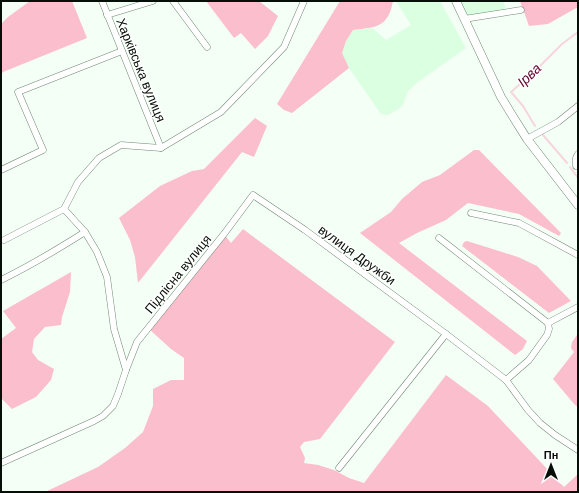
<svg xmlns="http://www.w3.org/2000/svg" width="579" height="493" font-family="'DM Sans',sans-serif">
  <style>
    .built { fill: #dbffe1 }
    .green { fill: #fbbecd }
    .lines { fill: none; stroke-linecap: round; stroke-linejoin: round }
    .stream { stroke: #f7d5dc; stroke-width: 2 }
    .minor-casing { stroke: #6f8974; stroke-width: 7 }
    .secondary-casing { stroke: #6f8974; stroke-width: 9 }
    .minor { stroke: #fff; stroke-width: 6 }
    .secondary { stroke: #fff; stroke-width: 8 }
    .labels { text-anchor: middle; dominant-baseline: central; stroke-width: 3; stroke-linejoin: round; paint-order: stroke }
    .street-label { font-size: 13px; fill: #060f07; stroke: #fff }
    .water-label { font-size: 14px; font-style: italic; fill: #62012c; stroke: #fff }
  </style>
  <rect width="100%" height="100%" fill="#f4fff5"/>
  <g class="built">
    <path d="M396,1H440L466,48L418,82L408,91L403,105L397,110L388,115L381,114L349,68L342,53L346,41L353,30L372,28L386,40L411,25Z"/>
    <path d="M456,1H503L507,12L464,19Z"/>
  </g>
  <g class="green">
    <path d="M30,1H72L87,38L3,72L1,74V24L8,17Z"/>
    <path d="M206,1H259L278,16L268,36L255,49L241,33L234,38Z"/>
    <path d="M340,1H393C388,28 376,27 353,30L346,41L342,53L349,68L292,113L284,110L277,104Z"/>
    <path d="M520,1H578V7L548,24L529,26Z"/>
    <path d="M255,118L267,126L254,157L242,152L138,283L135,257L130,240L119,218L160,186L192,171L204,169Z"/>
    <path d="M474,150H479L561,233L559,236L519,214L468,203L446,220L417,233L399,243L527,341L523,349L515,355L360,233L391,212L402,199L422,182L440,175Z"/>
    <path d="M243,229L395,342L320,439L304,442L300,447L305,458L304,463L318,465L334,470L349,478L364,483L446,375L488,406L564,487L578,474V492H45L98,467L125,448L143,432L153,406V389L171,380H184V358L171,349L149,329L224,234L231,243Z"/>
    <path d="M467,241L518,257L537,266L571,301L549,313L462,246L464,242Z"/>
    <path d="M71,272L70,292L62,317L61,325L45,327L34,339L32,352L38,360L54,369L51,380L36,397L12,409L1,398V339L16,328L3,311Z"/>
    <path d="M577,335H578V407L575,405L553,379L574,352L571,348L572,342Z"/>
  </g>
  <g class="lines">
    <g class="stream">
      <path d="M535,126L523,106L511,92L535,71L562,44L578,32"/>
      <path d="M543,135L567,163"/>
      <path d="M570,167L578,178"/>
    </g>
    <defs>
      <g id="minor">
        <path d="M102,1L161,148"/>
        <path d="M173,1L207,47"/>
        <path d="M107,15L153,1"/>
        <path d="M464,19L521,10"/>
        <path d="M527,139L558,122L578,106"/>
        <path d="M576,166C575,161 575,158 578,154"/>
        <path d="M1,170L43,150L18,92L122,51"/>
        <path d="M471,213L519,223L578,255"/>
        <path d="M439,238L548,323L549,329L547,335L529,360L506,380"/>
        <path d="M4,240L64,209L78,182L99,158L121,145L161,148L221,112L284,47L304,1"/>
        <path d="M1,280C30,266 58,249 85,232"/>
        <path d="M548,323L578,307"/>
        <path d="M126,370L137,342L224,234L253,195L305,230L446,334L506,380L528,410L540,423L555,435L578,450"/>
        <path d="M1,463L94,421L103,416L113,406L118,394L126,370L114,329L107,277L97,252L85,232L64,209"/>
        <path d="M339,468L446,334"/>
      </g>
      <path id="secondary" d="M456,1L501,97L512,115L527,139L578,205"/>
    </defs>
    <use href="#minor" class="minor-casing"/>
    <use href="#secondary" class="secondary-casing"/>
    <use href="#minor" class="minor"/>
    <use href="#secondary" class="secondary"/>
  </g>
  <g class="labels">
    <g class="street-label">
      <text transform="translate(141 70) rotate(68)">Харківська вулиця</text>
      <text transform="translate(357 255) rotate(36)">вулиця Дружби</text>
      <text transform="translate(178 274) rotate(-51)">Підлісна вулиця</text>
    </g>
    <g class="water-label">
      <text transform="translate(529 75) rotate(-44)">Ірва</text>
    </g>
  </g>
  <rect width="579" height="493" fill="none" stroke="#060f07" stroke-width="4"/>
  <g transform="translate(551 465)" stroke="#ffffff" stroke-width="3" paint-order="stroke">
  <path d="M0-3L7 15L0 10L-7 15Z" fill="#060f07"/>
  <text y="-6" font-size="11" font-weight="bold" text-anchor="middle" fill="#060f07">Пн</text>
  </g>
</svg>
